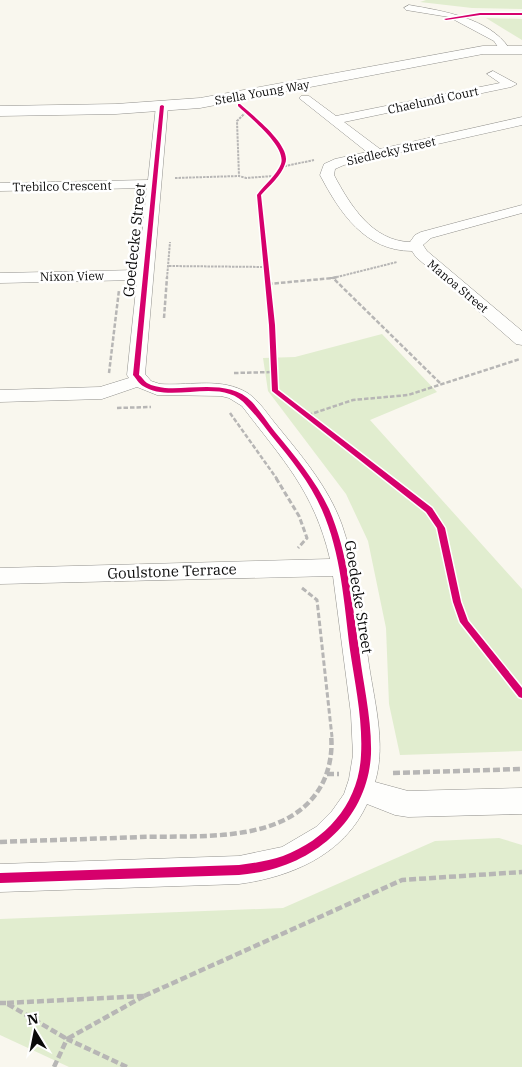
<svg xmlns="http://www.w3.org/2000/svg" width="522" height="1067" font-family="'IBM Plex Serif',serif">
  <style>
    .green { fill: #e1edcf }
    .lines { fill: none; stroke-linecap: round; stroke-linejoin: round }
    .minor-casing { stroke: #92918d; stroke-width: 1 }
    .tertiary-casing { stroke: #92918d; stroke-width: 1 }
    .path-far3 { stroke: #b7b6b5; stroke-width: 2; stroke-dasharray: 2.5 1; stroke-linecap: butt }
    .path-far2 { stroke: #b7b6b5; stroke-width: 2.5; stroke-dasharray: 4.5 2; stroke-linecap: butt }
    .path-far1 { stroke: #b7b6b5; stroke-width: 3; stroke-dasharray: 5.5 2.5; stroke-linecap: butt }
    .path { stroke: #b7b6b5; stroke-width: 4.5; stroke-dasharray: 7 3; stroke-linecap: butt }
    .minor { fill: #fefefc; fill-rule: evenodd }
    .tertiary { fill: #fefefc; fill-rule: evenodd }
    .cycleway-casing { stroke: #fff; stroke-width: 3 }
    .cycleway { fill: #d6006c; fill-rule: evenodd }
    .labels { text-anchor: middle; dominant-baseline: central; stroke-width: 5; stroke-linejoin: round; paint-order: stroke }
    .far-street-label { font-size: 12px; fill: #0a0a0a; stroke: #fff }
    .street-label { font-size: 15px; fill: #0a0a0a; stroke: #fff }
  </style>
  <rect width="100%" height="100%" fill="#f9f7ee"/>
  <g class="green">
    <path d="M426,0H522V9L472,8L420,2Z"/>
    <path d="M486,18L522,19V40Z"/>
    <path d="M382,334L437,392L370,420L522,589V751L400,755L389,704L386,628L368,541L346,494L268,391L263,358L295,357Z"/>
    <path d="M499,838L522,845V1067H69L0,1035V919L283,908L435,841Z"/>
  </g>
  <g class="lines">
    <defs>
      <g id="minor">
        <path d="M409,5C443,11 489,18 509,48L508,50H500L494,41L449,17L406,10L404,8Z"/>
        <path d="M493,71L517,84L511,87L344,122L380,149L522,117V125L344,165L335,169L334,175C350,205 372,241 410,242L415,235L421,232L522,205V213L431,238L423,245L427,251L522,331V345L516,344L416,257L412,251C365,251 340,213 320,175L324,164L335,159L367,152L299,98L301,96H309L336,116L500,83L487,74Z"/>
        <path d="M162,102L168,106L145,374L151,381L160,384C186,386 217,378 242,390C256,396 265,411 274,422C300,454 328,486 342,525C357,568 361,614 368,658C373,697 387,743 375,782L408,791L522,788V814L408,817L395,815L367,804C344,855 291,877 239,884L0,892V864L239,856L282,847L316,827L332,811L344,794L349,779L353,755L351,714L333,576L0,584V568L330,559C314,491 283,460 242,406L229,398L221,396L157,395L137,387L102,399L0,402V390L100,387L129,378L127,375L137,280L0,283V273L138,270L147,188L0,191V183L148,180L156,106Z"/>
      </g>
      <path id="tertiary" d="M483,46H522V54H483L200,108L116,114L0,116V106L116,104L200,98Z"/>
    </defs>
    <use href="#minor" class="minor-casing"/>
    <use href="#tertiary" class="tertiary-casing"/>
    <g class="path-far3">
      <path d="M246,112L237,121L239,176L246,178L274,176"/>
      <path d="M281,167L314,160"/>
      <path d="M175,178L239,176"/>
      <path d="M169,266L267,267"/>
      <path d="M167,278L170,242"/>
      <path d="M330,278H333"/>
      <path d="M333,278L397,262"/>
    </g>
    <g class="path-far2">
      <path d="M337,277L333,278L441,384"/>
      <path d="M268,284L333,278"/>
      <path d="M164,318L167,277"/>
      <path d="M109,373L119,290"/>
      <path d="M234,373L274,372"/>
      <path d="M117,408L151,407"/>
      <path d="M230,413L277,479"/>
      <path d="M308,415L353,400L408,395L520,359"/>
    </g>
    <g class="path-far1">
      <path d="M276,478L299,516L307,538L298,548"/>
      <path d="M302,588L317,600L332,737"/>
    </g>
    <g class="path">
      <path d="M393,773L522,769"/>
      <path d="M327,774H339"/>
      <path d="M0,842C47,840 93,839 140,837C198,835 288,845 321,786C329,772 333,752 331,735"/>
      <path d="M144,996L402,880L522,872"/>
      <path d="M144,996L67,1039L6,1003Z"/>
      <path d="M0,1003H6"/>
      <path d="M54,1067L67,1039L127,1067"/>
    </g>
    <use href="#minor" class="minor"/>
    <use href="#tertiary" class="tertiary"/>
    <defs>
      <g id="cycleway">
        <path d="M480,13H522V15H480L446,20L444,19Z"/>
        <path d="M238,104H240C252,115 293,146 285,164C281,176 269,186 261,195L275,325L278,390L432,508L445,528L461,602L468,621L522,688V698L519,697L460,622L453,602L437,528L426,512L272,391L269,325L257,195C264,185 277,175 281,164C287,146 249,117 238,106Z"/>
        <path d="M162,105L164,106L139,375C142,377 144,381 147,383C152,386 159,387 165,388C192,390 230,379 252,402C260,411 267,422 275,432C295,456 316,481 329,509C348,553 352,602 359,649C363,684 372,719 371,754C368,816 320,860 261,872C254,873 246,874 239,875L0,883V873L239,865C254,863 269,861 283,856C328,839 359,802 361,755C363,720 355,684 350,650C344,603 341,553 322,510C310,482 290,458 271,435C263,425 256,415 247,406C222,375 172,405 143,386C139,384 136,378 133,375L160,106Z"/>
      </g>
    </defs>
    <use href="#cycleway" class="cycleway-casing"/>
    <use href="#cycleway" class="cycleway"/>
  </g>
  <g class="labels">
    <g class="far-street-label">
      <text transform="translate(262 92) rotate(-10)">Stella Young Way</text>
      <text transform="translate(433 100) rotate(-12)">Chaelundi Court</text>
      <text transform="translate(391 151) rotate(-13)">Siedlecky Street</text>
      <text transform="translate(62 186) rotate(-1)">Trebilco Crescent</text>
      <text transform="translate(72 276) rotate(-1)">Nixon View</text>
      <text transform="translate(458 286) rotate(40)">Manoa Street</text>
    </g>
    <g class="street-label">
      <text transform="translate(134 240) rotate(-84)">Goedecke Street</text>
      <text transform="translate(172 571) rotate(-2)">Goulstone Terrace</text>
      <text transform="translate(359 597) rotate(81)">Goedecke Street</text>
    </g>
  </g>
  <g transform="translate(35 1032) rotate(350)" stroke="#ffffff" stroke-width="4" paint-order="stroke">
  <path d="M0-4L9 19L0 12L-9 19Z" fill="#0a0a0a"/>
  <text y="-8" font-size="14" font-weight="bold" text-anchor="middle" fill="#0a0a0a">N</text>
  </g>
</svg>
